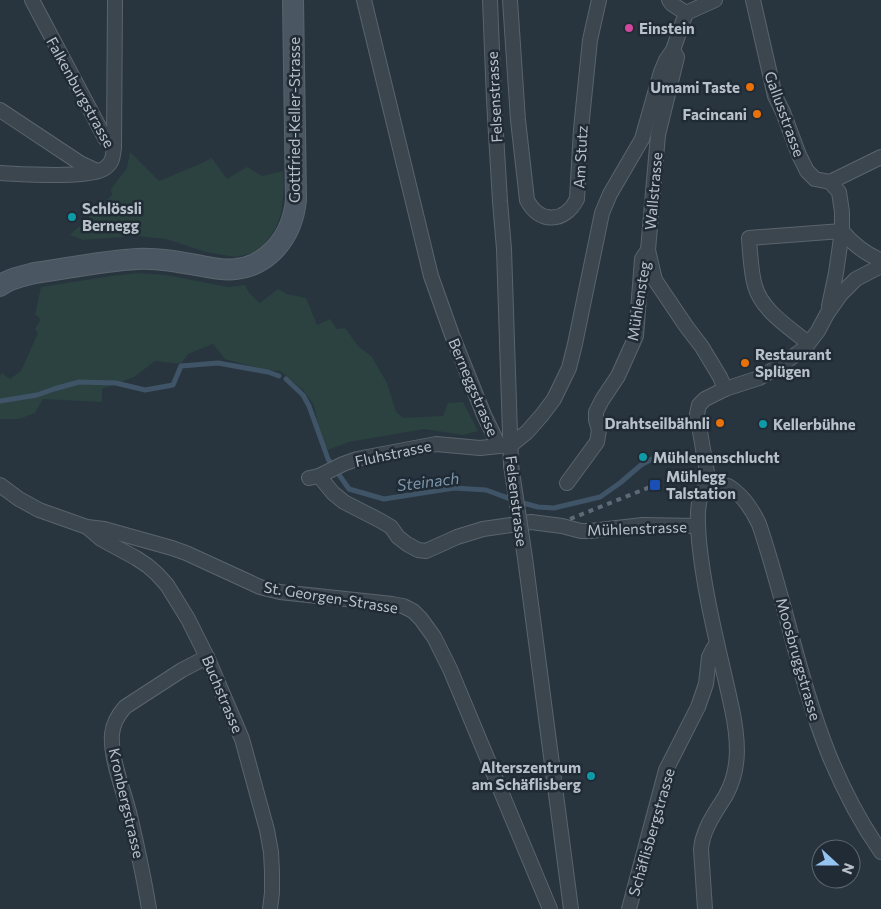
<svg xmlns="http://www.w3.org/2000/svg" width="881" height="909" font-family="Commissioner,sans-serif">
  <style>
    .green { fill: #2b4241 }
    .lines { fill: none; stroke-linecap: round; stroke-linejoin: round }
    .stream { stroke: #3f5467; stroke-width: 5 }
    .street-casing { stroke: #5a646d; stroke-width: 16 }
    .secondary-casing { stroke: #5a646d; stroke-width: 22 }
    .street { stroke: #3c464f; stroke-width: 14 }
    .secondary { stroke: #4a5662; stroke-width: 20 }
    .rail { stroke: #5e6b76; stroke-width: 4; stroke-dasharray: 5 5; stroke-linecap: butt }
    .street-bridge-casing { stroke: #5a646d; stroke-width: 16; stroke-linecap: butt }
    .street-bridge { stroke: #3c464f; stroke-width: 14 }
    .hotel-dot { fill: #d1479c; stroke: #202b35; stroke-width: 2 }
    .food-dot { fill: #e8710a; stroke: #202b35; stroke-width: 2 }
    .culture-dot { fill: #0f9aa8; stroke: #202b35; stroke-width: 2 }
    .transit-dot { fill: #1a4fb4; stroke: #202b35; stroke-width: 2 }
    .labels { text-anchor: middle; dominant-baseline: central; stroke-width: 5; stroke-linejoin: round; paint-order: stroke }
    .poi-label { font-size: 15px; font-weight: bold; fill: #b8c1ca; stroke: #202b35; text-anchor: start }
    .street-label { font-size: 15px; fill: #b8c1ca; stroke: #202b35 }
    .water-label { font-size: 16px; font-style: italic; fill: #7b95aa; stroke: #202b35 }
  </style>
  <rect width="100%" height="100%" fill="#28353f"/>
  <g class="green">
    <path d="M130,152L159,181L200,164L212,158L227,179L247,167L262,176L283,171L284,187L281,214L275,229L264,245L253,253L235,257L206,252L166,239L137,236L83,240L70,235L112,195L111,189L127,168Z"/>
    <path d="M138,273L166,275L228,287L245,285L250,294L260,303L278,289L287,294L306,298L317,325L330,319L337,329L345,328L359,347L372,357L387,383L396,412L403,418L443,416L448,403L463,402L478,431L463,435L424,429L349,442L328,450L320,435L314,405L303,390L280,371L265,370L225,359L213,344L188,354L181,364L155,361L134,377L102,389V402L43,399L35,413L19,419H0V375L2,373L10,379L21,371L38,333L35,329L40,321L39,317L35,315L41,287L111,276Z"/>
  </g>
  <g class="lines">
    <g class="stream">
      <path d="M286,379L303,395L309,406L328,459L349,489L384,499L454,488L486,490L519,502L538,507L554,508L600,497L620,483L641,465L652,459"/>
      <path d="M0,401L37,395L54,389L79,382L116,383L145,390L173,385L181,366L218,363L268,372L279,376"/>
    </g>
    <defs>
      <g id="street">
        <path d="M32,0L105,138L114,147"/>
        <path d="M364,0L431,276L452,335L484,415L499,446L511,445L527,432L542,415L554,399L569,368L575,344L602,213L610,194L642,139L661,72L666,60L673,50L686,13L715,0"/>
        <path d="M490,0L494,100L500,201L504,249L511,465"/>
        <path d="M510,0L518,120L527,200C539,224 565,223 577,199L581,129L590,40L599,0"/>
        <path d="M669,0L672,4L686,13"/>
        <path d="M753,0L775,96L783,112L799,155L807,171L815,179L830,182L881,157"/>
        <path d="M673,50L677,57L658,135L648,250L655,280L686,326L702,347L720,377L725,389"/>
        <path d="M0,110L80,163L97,171"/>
        <path d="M0,173C22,174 90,179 105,168C113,163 113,155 114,147L115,0"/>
        <path d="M842,231C853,244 865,254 881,260"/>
        <path d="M829,306L836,273L842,231V212L839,192L830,182"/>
        <path d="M808,343C789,327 762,311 755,286C751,273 750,252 749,238L842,231"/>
        <path d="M319,476L343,464L357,459L436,444L480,448L499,446"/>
        <path d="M309,478L319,476L333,493L344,502L381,521L391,527L398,537L407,544L418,550L426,551L457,537L483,529L531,522L562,526L581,531H590L643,525L698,526"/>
        <path d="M567,483L597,442L599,430L596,420V412L602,400L618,376L636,336L642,259L648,250"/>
        <path d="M709,484C732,477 751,507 759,524C785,600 799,680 829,755C843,789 860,822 881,852"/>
        <path d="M709,484L697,414L699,405L705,399L725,389L759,378L781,365L805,348L818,331L827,314L841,294L856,279L881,266"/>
        <path d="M0,485L19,499L39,510L87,527L104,529L172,548L186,553L260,587L280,592L392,604L403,606L413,611L421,619L434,637L450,669L550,909"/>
        <path d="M87,527L101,539L136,558L148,566L157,574L167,585L188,619L207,657L242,739L267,830L271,852L272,872V893L270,909"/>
        <path d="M525,558L571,909"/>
        <path d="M149,909C144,878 137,846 130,816C124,791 110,758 112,734C113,723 118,715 125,707L182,670L207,657"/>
        <path d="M629,909L666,770L698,707L706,684L709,657L713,649L717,644"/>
        <path d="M705,909L701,849C703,828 716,812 726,795C741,768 738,738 732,709C720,653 705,600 699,541C698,526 696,507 702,492C704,489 707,486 709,484"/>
      </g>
      <path id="secondary" d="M0,286C10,278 23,276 35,273C69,268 103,261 137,259C159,258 180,262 202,266C213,268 224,271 236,269C249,268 263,261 273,251C287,237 294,220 296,200L293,0"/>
    </defs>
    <use href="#street" class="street-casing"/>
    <use href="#secondary" class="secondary-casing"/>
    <use href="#street" class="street"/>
    <use href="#secondary" class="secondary"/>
    <path class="rail" d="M570,519L655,485"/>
    <defs>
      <path id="street-bridge" d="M511,465L525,558"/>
    </defs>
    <use href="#street-bridge" class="street-bridge-casing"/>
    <use href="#street-bridge" class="street-bridge"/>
  </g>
  <circle class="hotel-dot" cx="629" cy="28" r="5"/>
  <g class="food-dot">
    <circle cx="750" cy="87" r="5"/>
    <circle cx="757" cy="114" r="5"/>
    <circle cx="745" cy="363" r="5"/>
    <circle cx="720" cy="423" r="5"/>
  </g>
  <g class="culture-dot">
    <circle cx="72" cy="217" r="5"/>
    <circle cx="763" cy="424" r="5"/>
    <circle cx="643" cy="457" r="5"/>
    <circle cx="591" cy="776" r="5"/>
  </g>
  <rect class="transit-dot" x="649" y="479" width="12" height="12" rx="2.5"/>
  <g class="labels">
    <g class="poi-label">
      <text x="639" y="28">Einstein</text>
      <text x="740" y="87" text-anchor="end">Umami Taste</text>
      <text x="747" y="114" text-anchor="end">Facincani</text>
      <text x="82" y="208">Schlössli<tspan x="82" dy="17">Bernegg</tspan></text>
      <text x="755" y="354">Restaurant<tspan x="755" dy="17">Splügen</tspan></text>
      <text x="710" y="423" text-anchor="end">Drahtseilbähnli</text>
      <text x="773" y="424">Kellerbühne</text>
      <text x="653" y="457">Mühlenenschlucht</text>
      <text x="666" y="476">Mühlegg<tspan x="666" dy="17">Talstation</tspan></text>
      <text x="581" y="767" text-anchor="end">Alterszentrum<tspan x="581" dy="17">am Schäflisberg</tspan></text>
    </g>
    <g class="street-label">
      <text transform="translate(81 92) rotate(61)">Falkenburgstrasse</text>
      <text transform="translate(494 97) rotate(-93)">Felsenstrasse</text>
      <text transform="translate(785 114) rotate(70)">Gallusstrasse</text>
      <text transform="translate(294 120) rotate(-90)">Gottfried-Keller-Strasse</text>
      <text transform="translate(580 157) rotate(-87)">Am Stutz</text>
      <text transform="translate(653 191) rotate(-85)">Wallstrasse</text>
      <text transform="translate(638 301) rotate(-81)">Mühlensteg</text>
      <text transform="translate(474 387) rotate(67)">Berneggstrasse</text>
      <text transform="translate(393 453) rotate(-12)">Fluhstrasse</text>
      <text transform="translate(517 501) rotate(83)">Felsenstrasse</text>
      <text transform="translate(637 528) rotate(-2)">Mühlenstrasse</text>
      <text transform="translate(331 597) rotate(9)">St. Georgen-Strasse</text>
      <text transform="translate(799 659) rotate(74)">Moosbruggstrasse</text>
      <text transform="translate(223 694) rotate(67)">Buchstrasse</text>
      <text transform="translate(127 803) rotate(77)">Kronbergstrasse</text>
      <text transform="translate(651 832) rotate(-74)">Schäflisbergstrasse</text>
    </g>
    <g class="water-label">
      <text transform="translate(428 481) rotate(-7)">Steinach</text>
    </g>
  </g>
  <g transform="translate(836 864) rotate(111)"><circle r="24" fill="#202b35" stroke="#5d6771"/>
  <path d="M0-4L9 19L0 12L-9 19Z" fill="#96c4f1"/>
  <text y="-8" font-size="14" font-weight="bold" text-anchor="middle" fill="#b8c1ca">N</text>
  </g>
</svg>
